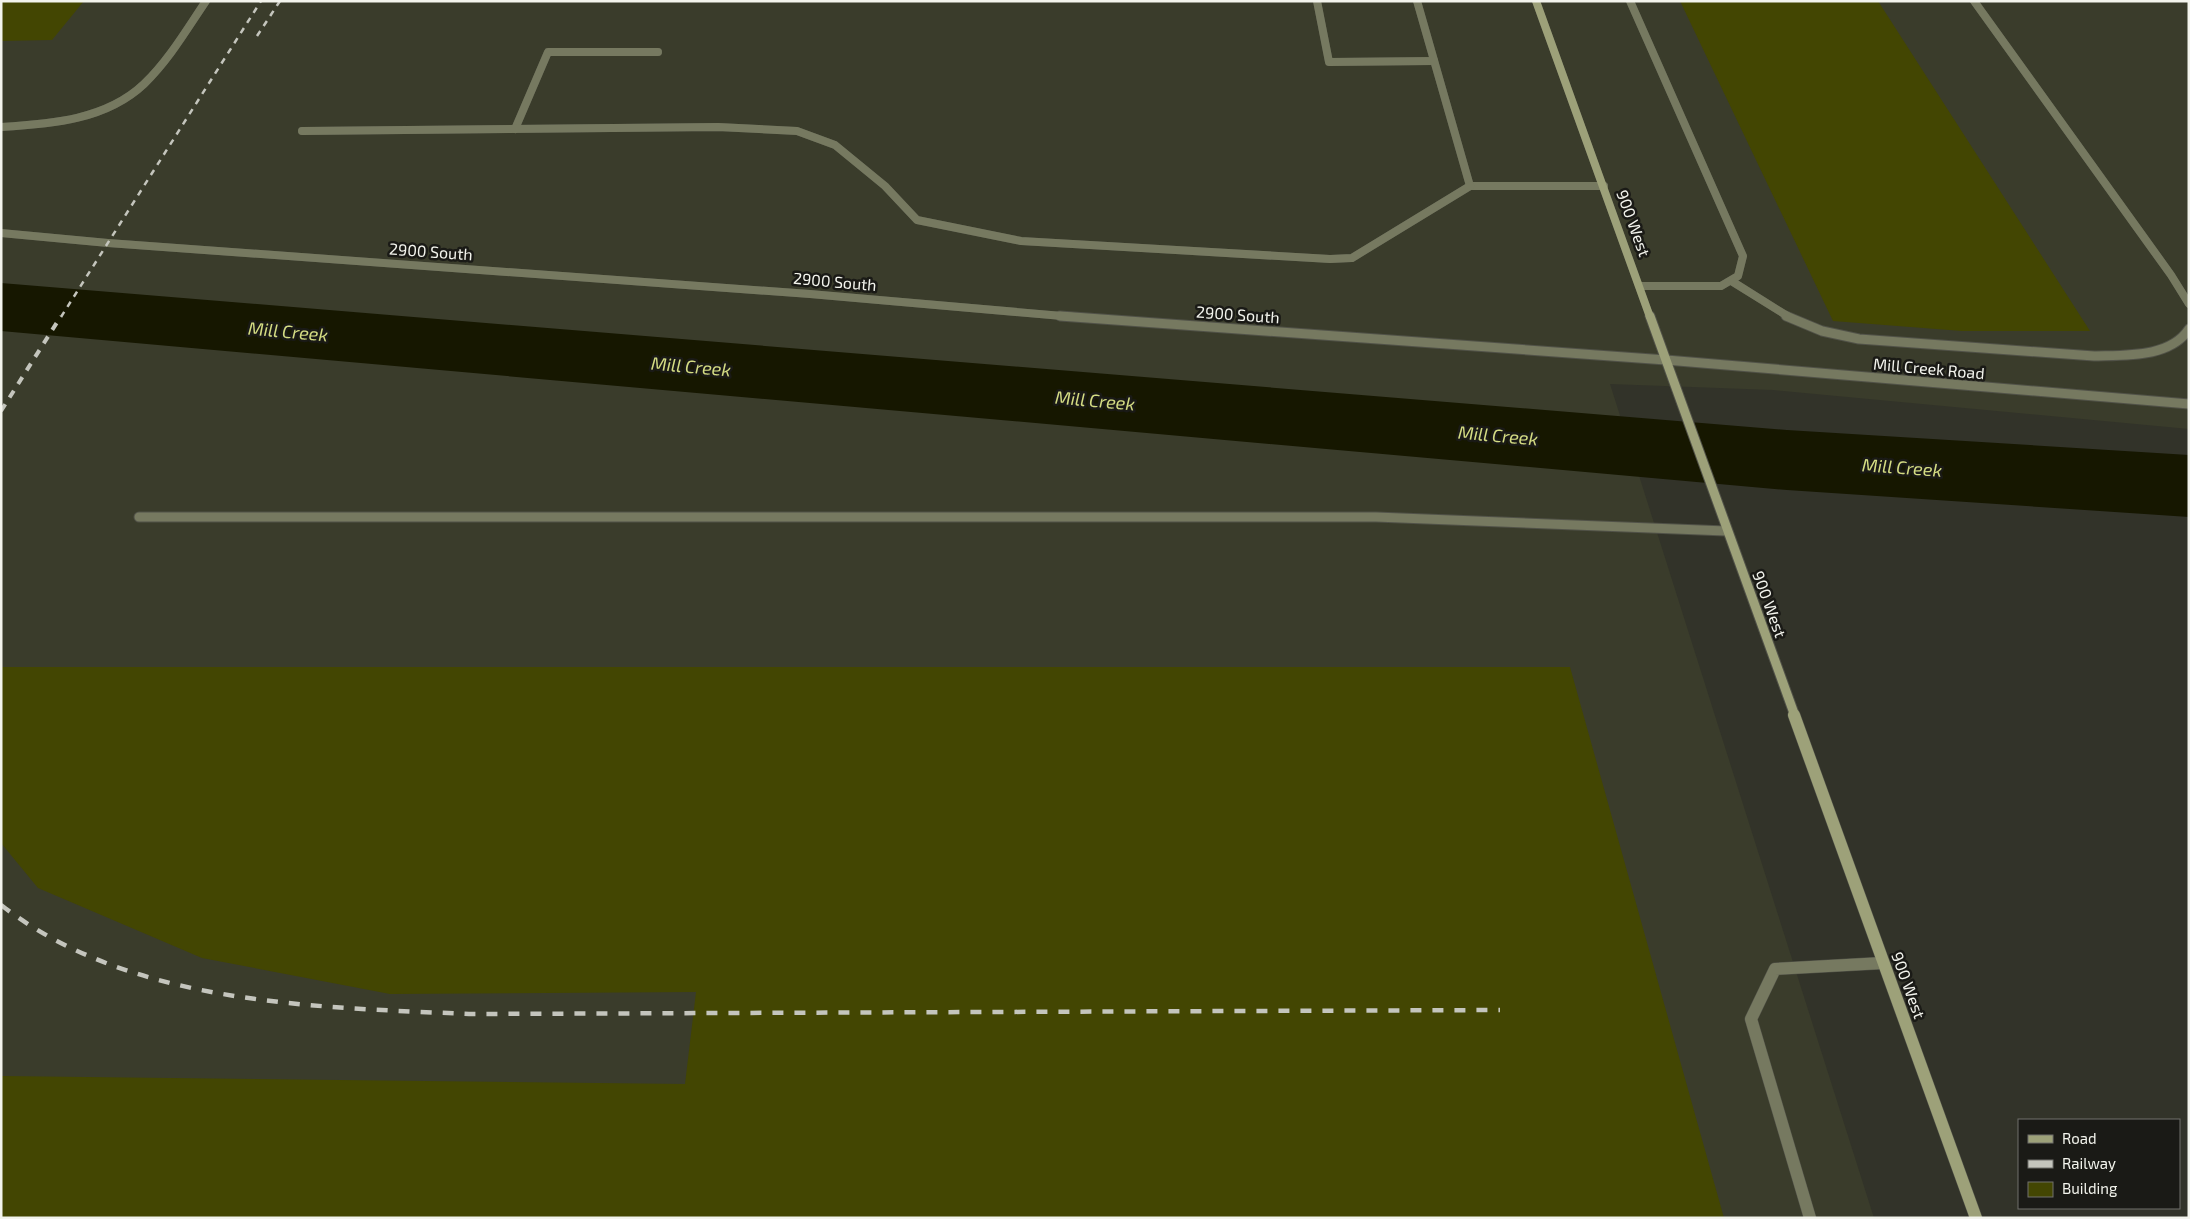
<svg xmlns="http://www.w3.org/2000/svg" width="2190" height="1219" font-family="'Exo 2',sans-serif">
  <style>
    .built { fill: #3a3c2b }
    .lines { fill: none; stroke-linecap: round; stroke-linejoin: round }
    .river { fill: #161700; fill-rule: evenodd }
    .building { fill: #434602 }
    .lane-far2-casing { stroke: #515248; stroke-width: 8 }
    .lane-far1-casing { stroke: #515248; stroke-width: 11 }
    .lane-casing { stroke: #515248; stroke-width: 13 }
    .street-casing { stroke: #515248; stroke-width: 11 }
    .secondary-far2-casing { stroke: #515248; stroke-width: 8 }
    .secondary-far1-casing { stroke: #515248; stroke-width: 11 }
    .secondary-casing { stroke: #515248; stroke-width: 13 }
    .lane-far2 { stroke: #767960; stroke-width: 8 }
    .lane-far1 { stroke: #767960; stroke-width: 9 }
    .lane { stroke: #767960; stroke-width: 12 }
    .street { stroke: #767960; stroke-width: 9 }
    .secondary-far2 { stroke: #9da179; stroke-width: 8 }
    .secondary-far1 { stroke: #9da179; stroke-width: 9 }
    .secondary { stroke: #9da179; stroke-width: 12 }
    .rail-far2 { stroke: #c4c5bd; stroke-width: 2.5; stroke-dasharray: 6 6; stroke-linecap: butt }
    .rail-far1 { stroke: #c4c5bd; stroke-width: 4; stroke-dasharray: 8 8; stroke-linecap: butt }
    .rail { stroke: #c4c5bd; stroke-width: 4.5; stroke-dasharray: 11 11; stroke-linecap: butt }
    .labels { text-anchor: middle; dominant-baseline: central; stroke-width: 5; stroke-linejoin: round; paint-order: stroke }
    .street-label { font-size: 16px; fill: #f3f4ed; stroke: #1a1a16 }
    .water-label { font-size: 18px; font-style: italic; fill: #d4dc83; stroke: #1a1a16 }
  </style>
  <rect width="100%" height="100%" fill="#323329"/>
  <path class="built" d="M1,1H2189V429L1773,390L1610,384L1874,1218H1Z"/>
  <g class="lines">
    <path class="river" d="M1,283L1787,430L2189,455V517L1787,490L1,331Z"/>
  </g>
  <g class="building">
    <path d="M1,1H84L52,40L1,41Z"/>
    <path d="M1680,1H1878L2090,331H1962L1833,321Z"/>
    <path d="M1,667H1570L1724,1218H1V1076L685,1084L696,992L390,994L202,958L38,888L1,843Z"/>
  </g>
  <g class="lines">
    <defs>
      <g id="lane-far2">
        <path d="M1317,1L1329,62L1434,61"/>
        <path d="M1417,1L1470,186H1604"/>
        <path d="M1630,1L1743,256L1738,276L1721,286H1640"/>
        <path d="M1974,1L2171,275L2189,304"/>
        <path d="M1,127C51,124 106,120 144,84C169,60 187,29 206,1"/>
        <path d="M515,129L548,52H658"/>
        <path d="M302,131L718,127L797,131L835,145L885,186L917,220L1021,241L1330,259L1352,258L1470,186"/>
        <path d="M1,233L108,243L810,294L1074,317"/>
        <path d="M1733,282L1789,317"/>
      </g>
      <g id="lane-far1">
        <path d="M1060,316L1666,360"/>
        <path d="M1786,316L1822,331L1859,339L2094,356C2125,355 2170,358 2189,329"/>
        <path d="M139,517H1376L1726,531"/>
      </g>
      <path id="lane" d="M1810,1218L1751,1019L1775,969L1883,963"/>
      <path id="street" d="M1666,360L2189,404"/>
      <path id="secondary-far2" d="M1536,1L1650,317"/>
      <path id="secondary-far1" d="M1650,316L1795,716"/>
      <path id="secondary" d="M1794,715L1976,1218"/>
    </defs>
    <use href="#lane-far2" class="lane-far2-casing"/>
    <use href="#lane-far1" class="lane-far1-casing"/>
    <use href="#lane" class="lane-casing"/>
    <use href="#street" class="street-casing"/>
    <use href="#secondary-far2" class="secondary-far2-casing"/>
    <use href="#secondary-far1" class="secondary-far1-casing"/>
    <use href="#secondary" class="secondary-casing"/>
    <use href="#lane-far2" class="lane-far2"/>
    <use href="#lane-far1" class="lane-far1"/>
    <use href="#lane" class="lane"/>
    <use href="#street" class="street"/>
    <use href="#secondary-far2" class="secondary-far2"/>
    <use href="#secondary-far1" class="secondary-far1"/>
    <use href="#secondary" class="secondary"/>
    <g class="rail-far2">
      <path d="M257,36L280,1"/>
      <path d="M61,317L261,1"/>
    </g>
    <path class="rail-far1" d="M1,411L61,316"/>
    <path class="rail" d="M1,905C130,1005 313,1007 469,1014L1500,1010"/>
  </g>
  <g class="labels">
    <g class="street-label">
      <text transform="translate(1634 223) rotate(70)">900 West</text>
      <text transform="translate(431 251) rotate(4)">2900 South</text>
      <text transform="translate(835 281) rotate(5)">2900 South</text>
      <text transform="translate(1238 314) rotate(4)">2900 South</text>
      <text transform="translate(1929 368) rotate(5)">Mill Creek Road</text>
      <text transform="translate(1770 604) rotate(70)">900 West</text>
      <text transform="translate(1909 985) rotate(70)">900 West</text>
    </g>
    <g class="water-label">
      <text transform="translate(288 331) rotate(5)">Mill Creek</text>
      <text transform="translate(691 366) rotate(5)">Mill Creek</text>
      <text transform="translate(1095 400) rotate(5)">Mill Creek</text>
      <text transform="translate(1498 435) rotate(5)">Mill Creek</text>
      <text transform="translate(1902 467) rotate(4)">Mill Creek</text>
    </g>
  </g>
  <rect width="2190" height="1219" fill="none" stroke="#f3f4ed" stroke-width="5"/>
  <rect x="2018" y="1119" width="162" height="90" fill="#1a1a16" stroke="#71716c"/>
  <rect x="2028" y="1135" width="25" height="8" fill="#9da179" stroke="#71716c"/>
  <text x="2062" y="1144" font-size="15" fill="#f3f4ed">Road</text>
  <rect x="2028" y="1160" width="25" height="8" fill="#c4c5bd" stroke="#71716c"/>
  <text x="2062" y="1169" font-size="15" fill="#f3f4ed">Railway</text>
  <rect x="2028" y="1182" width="25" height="15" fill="#434602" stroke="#71716c"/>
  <text x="2062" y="1194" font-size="15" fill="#f3f4ed">Building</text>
</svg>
